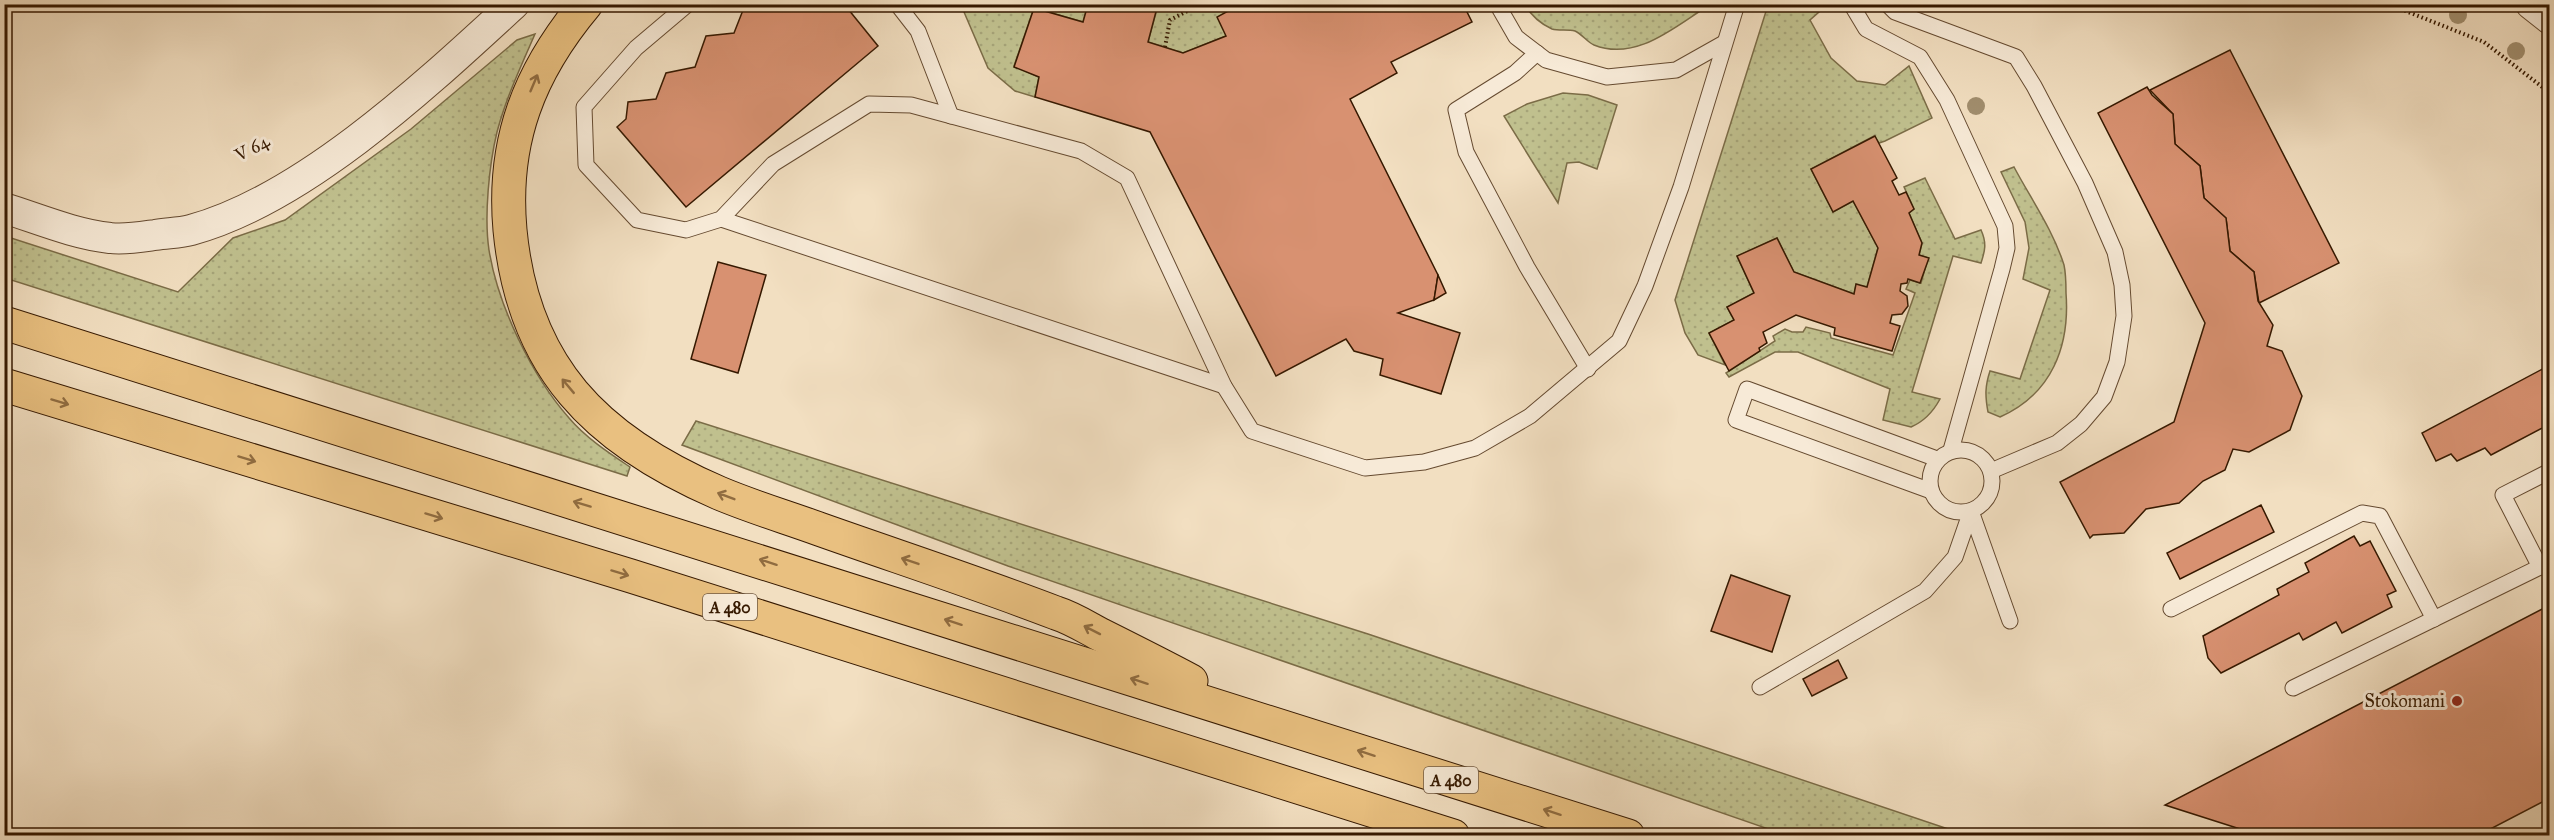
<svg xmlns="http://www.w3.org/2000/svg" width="2554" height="840" font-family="'IM FELL Great Primer',serif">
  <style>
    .grass { fill: url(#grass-dots); stroke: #7b6c47; stroke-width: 1.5 }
    .building { fill: #d89171; stroke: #361900; stroke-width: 1.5 }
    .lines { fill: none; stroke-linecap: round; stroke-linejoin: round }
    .lane-casing { stroke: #654a30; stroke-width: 17 }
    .street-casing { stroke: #654a30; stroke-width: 32 }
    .highway-casing { stroke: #361900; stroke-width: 35 }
    .path { stroke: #361900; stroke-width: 4; stroke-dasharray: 1.5 3; stroke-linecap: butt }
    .lane { stroke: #f7ead7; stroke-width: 15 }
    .street { stroke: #f7ead7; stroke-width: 30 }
    .highway { stroke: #e9c080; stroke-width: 33 }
    .tree { fill: #a18e6e }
    .oneway { stroke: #906c40 }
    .poi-dot { fill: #8f2418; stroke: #f7ead7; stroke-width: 2 }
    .labels { text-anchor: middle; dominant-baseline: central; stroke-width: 6; stroke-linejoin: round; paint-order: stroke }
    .shield { fill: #f7ead7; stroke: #705840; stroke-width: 1.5 }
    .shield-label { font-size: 16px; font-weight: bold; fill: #361900 }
    .street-label { font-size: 18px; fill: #361900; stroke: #f7ead7 }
    .poi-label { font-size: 18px; fill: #361900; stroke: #f7ead7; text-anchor: end }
  </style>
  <defs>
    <pattern id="grass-dots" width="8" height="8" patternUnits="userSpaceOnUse" patternTransform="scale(1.5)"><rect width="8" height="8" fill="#c0c08e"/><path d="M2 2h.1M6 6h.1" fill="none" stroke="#a6a479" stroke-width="1.8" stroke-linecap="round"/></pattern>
  </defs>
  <rect width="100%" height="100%" fill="#f2dfc1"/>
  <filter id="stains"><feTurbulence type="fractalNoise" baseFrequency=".00333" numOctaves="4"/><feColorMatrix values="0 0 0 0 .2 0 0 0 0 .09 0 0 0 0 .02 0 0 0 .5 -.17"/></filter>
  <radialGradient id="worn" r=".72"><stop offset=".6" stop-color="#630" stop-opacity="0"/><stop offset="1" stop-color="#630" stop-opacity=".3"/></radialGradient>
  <g class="grass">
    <path d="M961,5H1088L1083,22L1034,8L1014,66L1039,77L1035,97L1015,91L988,68Z"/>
    <path d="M1158,5H1241L1226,36L1183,53L1148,42Z"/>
    <path d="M1525,5H1705L1703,9C1671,30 1634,61 1594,45C1587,42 1582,34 1575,31C1568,29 1559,31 1552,29C1541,24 1531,15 1525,5Z"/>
    <path d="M1768,5H1827L1810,20L1831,58L1857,81L1885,85L1909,66L1932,118L1885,141L1879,143L1874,136L1811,169L1833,212L1853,201L1878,248L1867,287L1856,285L1854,294L1794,272L1777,238L1737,256L1754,293L1727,307L1734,320L1709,333L1725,365L1698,355L1685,333L1675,300Z"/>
    <path d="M535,34C521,66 506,98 497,132C489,165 484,217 489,250C498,306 532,376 569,418C586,438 609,453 630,467L627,476L5,278V236L178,292L233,238L285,220L411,129L517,40Z"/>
    <path d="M1563,93L1588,95L1617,105L1597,169L1579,162L1567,163L1558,203L1504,116L1527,104Z"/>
    <path d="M2014,167C2031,199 2053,230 2064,265C2066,274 2066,284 2066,293C2070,346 2052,394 2000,417L1988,412C1985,396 1985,386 1990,371L2020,379L2050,290L2023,279L2029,248L2025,222L2001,172Z"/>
    <path d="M1925,178L1955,239L1981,230C1987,243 1985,251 1981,263L1953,256L1912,392L1940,399C1933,412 1925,421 1911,427L1883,420L1890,389L1798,352H1775L1729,377L1726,373L1775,341L1773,336L1785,329L1792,332H1803L1806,327L1830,333L1831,338L1893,355L1915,293L1906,289L1910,280L1921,283L1928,258L1919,255L1922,243L1909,213L1914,209L1904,187Z"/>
    <path d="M696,421L1368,634L1966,835H1786L1008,566L682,445Z"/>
  </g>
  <g class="building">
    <path d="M844,4L878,46L686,207L617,127L626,119L628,102L656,99L666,73L695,67L706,36L734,33L745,5Z"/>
    <path d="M1088,4H1158L1148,42L1183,53L1226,36L1217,17L1241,4H1463L1472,22L1391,62L1397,73L1350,99L1438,275L1434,300L1398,313L1460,333L1441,394L1380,375L1383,359L1354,351L1346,339L1276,376L1150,132L1035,97L1039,77L1014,67L1034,8L1083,22Z"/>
    <path d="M2230,50L2339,263L2259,303L2254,272L2230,251L2226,218L2204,198L2200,166L2175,144L2173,114L2150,90Z"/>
    <path d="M2147,87L2152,95L2173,114L2175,144L2200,166L2204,198L2226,218L2230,251L2254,272L2258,301L2273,325L2267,346L2282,351L2302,396L2290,430L2249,452L2233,449L2225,470L2203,481L2179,503L2146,509L2124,533L2093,535L2090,538L2060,482L2174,422L2205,323L2098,113Z"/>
    <path d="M1875,136L1897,178L1892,181L1899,195L1906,192L1914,209L1909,213L1922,243L1919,255L1929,258L1920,283L1908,279L1907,283L1901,284L1900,291L1907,296L1908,306L1902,314L1892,315L1890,323L1900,326L1892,351L1834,335L1835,328L1796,315L1763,332L1767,343L1759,348L1760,351L1729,371L1709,333L1734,320L1727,307L1754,293L1737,256L1777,238L1794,272L1854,294L1856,284L1867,287L1878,248L1853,201L1833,212L1811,169Z"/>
    <path d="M718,262L766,275L738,373L691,359Z"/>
    <path d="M1438,275L1446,293L1434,300Z"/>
    <path d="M2550,365V424L2491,455L2485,448L2457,461L2451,454L2436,461L2422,433Z"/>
    <path d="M2261,505L2274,532L2180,579L2167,553Z"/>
    <path d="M2354,536L2360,546L2370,541L2396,591L2387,595L2392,607L2342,633L2336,622L2303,640L2299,633L2221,673L2208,658L2203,636L2279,595L2277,589L2309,572L2305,563Z"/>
    <path d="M1731,575L1790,596L1772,652L1711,631Z"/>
    <path d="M2550,605V798L2477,836H2262L2165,805Z"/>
    <path d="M1838,660L1847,678L1812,696L1803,679Z"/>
  </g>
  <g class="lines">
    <defs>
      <g id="lane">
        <path d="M688,4L636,48L584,107L586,165L637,220L686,230L721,219L773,164L869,104L911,105L1081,151L1127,178L1224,386L1252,431L1365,468L1424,462L1475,448L1530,416L1619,341L1645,286L1681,187L1737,4"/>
        <path d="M897,4L918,31L951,116"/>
        <path d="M1497,4L1516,37L1546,60L1607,77L1676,70L1724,43"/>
        <path d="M1851,4L1866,29L1920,57L1947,100L2005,226L2007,248L2002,269L1951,450"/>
        <path d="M1887,4L1895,12L2016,57L2034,86L2085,183L2115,252L2122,285L2124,316L2117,362L2104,397L2081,424L2057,443L1991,471"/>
        <path d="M1537,53L1515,73L1456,110L1466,152L1527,267L1588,369"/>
        <path d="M721,219L1224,386"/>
        <circle cx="1961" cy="481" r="31"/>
        <path d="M1931,491L1736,420L1747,389L1937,459"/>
        <path d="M1971,511L2010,621"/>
        <path d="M2540,567L2503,495L2550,471"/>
        <path d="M2171,609L2362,513L2380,516L2434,619"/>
        <path d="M1760,687L1925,591L1955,557L1971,511"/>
        <path d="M2293,688L2550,562"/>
      </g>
      <g id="street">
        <path d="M2531,4L2550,19"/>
        <path d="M4,208C39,219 74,234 110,238C124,240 141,237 155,235C167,233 180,233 191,230C305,199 428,83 514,4"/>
      </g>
      <g id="highway">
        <path d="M586,4C529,72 502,141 510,230C523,367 596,440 719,493C752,507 786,517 819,529C898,557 978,583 1056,613C1072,618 1086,627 1101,635C1131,650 1161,665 1191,681"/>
        <path d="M4,323L1628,836"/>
        <path d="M4,385L631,576L1453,836"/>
      </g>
    </defs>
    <use href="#lane" class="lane-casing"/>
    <use href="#street" class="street-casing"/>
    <use href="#highway" class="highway-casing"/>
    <g class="path">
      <path d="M2388,4L2484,42L2550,93"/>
      <path d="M1165,47L1170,20L1201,4"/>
    </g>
    <use href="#lane" class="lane"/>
    <use href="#street" class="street"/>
    <use href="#highway" class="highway"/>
  </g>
  <g class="tree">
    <circle cx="2458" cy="15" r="9"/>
    <circle cx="2516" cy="51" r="9"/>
    <circle cx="1976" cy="106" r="9"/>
  </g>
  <defs><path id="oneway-shaft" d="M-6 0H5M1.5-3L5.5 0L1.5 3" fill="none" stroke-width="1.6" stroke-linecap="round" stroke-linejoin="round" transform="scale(1.5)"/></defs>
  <g class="oneway">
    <use href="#oneway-shaft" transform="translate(534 83) rotate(-67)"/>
    <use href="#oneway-shaft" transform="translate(568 386) rotate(-130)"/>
    <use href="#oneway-shaft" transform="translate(60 402) rotate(17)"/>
    <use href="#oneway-shaft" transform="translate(247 459) rotate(17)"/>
    <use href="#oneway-shaft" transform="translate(726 496) rotate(-159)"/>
    <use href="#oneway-shaft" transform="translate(582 504) rotate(-163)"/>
    <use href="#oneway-shaft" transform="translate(434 516) rotate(17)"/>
    <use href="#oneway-shaft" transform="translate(910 561) rotate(-161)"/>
    <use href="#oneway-shaft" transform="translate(768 562) rotate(-162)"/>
    <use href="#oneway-shaft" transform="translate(620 573) rotate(17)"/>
    <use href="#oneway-shaft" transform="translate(953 622) rotate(-162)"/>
    <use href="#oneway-shaft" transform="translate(1092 630) rotate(-153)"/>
    <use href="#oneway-shaft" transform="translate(1139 681) rotate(-162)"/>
    <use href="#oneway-shaft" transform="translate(1366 753) rotate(-162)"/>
    <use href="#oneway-shaft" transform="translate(1552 812) rotate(-162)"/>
  </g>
  <circle class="poi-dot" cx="2457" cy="701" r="6"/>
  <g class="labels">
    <g class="shield">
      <rect x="703" y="594" width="54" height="26" rx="4.5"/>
      <rect x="1424" y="767" width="54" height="26" rx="4.5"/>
    </g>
    <g class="shield-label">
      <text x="730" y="607">A 480</text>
      <text x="1451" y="780">A 480</text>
    </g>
    <g class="street-label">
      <text transform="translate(252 148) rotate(-28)">V 64</text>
    </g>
    <g class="poi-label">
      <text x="2445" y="701">Stokomani</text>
    </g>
  </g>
  <rect width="2554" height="840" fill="none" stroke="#f2dfc1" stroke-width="24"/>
  <rect x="6" y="6" width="2542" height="828" fill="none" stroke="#361900" stroke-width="3"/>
  <rect x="12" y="12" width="2530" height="816" fill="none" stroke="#361900" stroke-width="1.5"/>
  <rect width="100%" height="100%" filter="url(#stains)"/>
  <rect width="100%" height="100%" fill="url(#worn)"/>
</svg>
